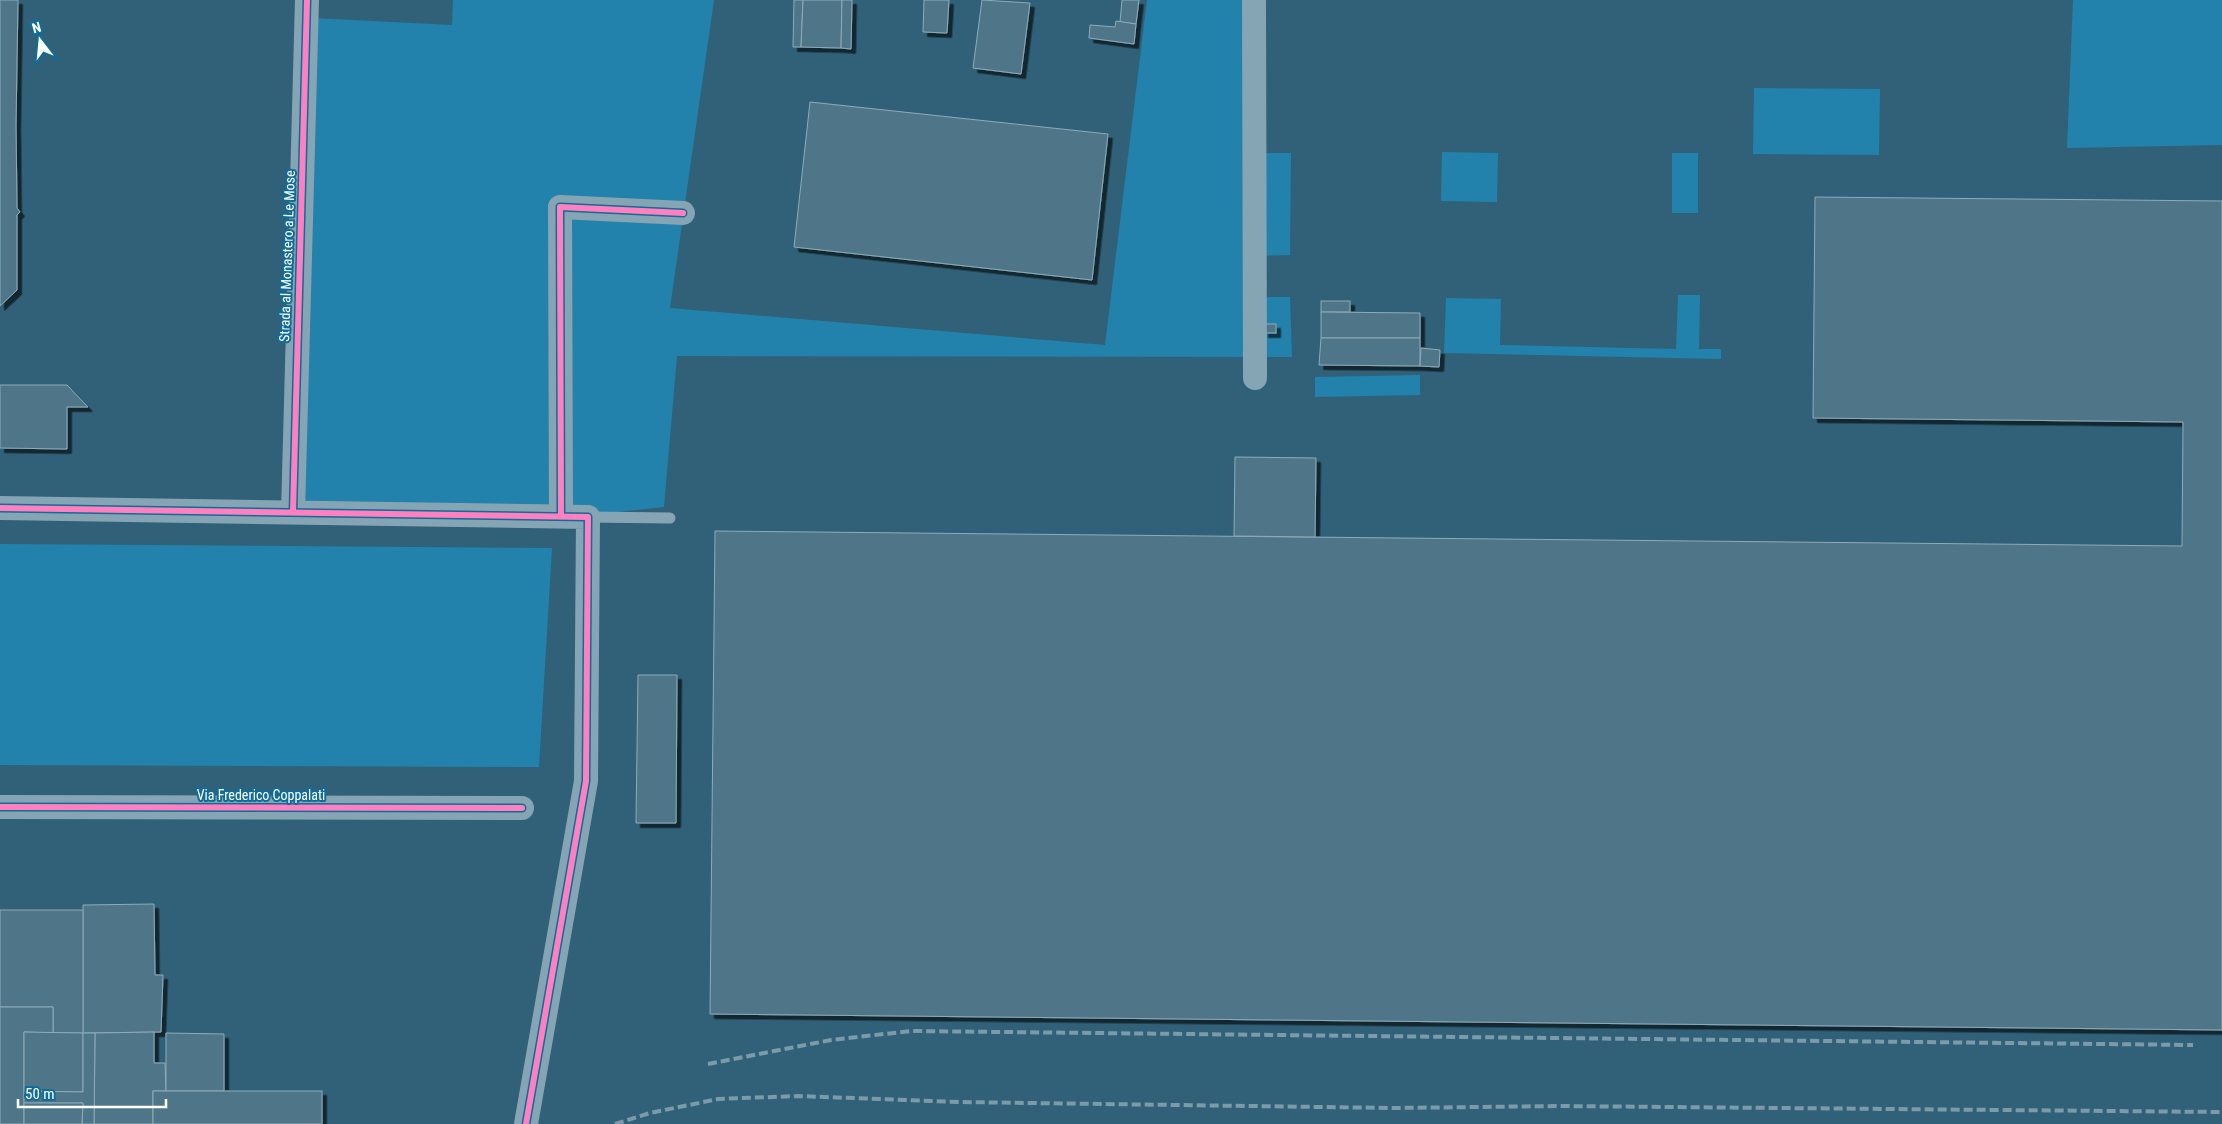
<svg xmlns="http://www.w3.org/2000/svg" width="2222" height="1124" font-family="'Roboto Condensed',sans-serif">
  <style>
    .green { fill: #2282ac }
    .building { fill: #4f7688; stroke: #8eabb8; filter: url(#shadow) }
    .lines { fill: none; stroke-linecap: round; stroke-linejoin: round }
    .lane { stroke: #86a5b4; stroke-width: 11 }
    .street { stroke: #86a5b4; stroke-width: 24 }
    .rail { stroke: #7b9baa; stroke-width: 4; stroke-dasharray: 9 4; stroke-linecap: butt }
    .cycleway-casing { stroke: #116c97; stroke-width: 9 }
    .cycleway { stroke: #ff80c0; stroke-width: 6 }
    .labels { text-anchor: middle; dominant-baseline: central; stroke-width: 4; stroke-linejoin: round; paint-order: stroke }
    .street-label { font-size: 14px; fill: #fff; stroke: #116c97 }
  </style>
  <defs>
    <filter id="shadow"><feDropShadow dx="4.5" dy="4.5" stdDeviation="0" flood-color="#0009"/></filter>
  </defs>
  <rect width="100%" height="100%" fill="#306178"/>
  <g class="green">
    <path d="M453,0H714L670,308L1105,345L1147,0H1253L1255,153H1291L1290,255L1254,256V297H1290L1292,357L677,356L664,507L589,515L300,513L313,18L452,25Z"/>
    <path d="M2073,0H2222V145L2067,148Z"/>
    <path d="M1754,88L1880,89L1879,155L1753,154Z"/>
    <path d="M1442,152L1498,153L1497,202L1441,201Z"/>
    <rect x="1672" y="153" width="26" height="60"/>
    <path d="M1678,295H1700L1699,349H1721V359L1444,353L1446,298L1501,299L1500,345L1676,349Z"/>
    <path d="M1420,375V395L1315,397V377Z"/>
    <path d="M0,544L552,548L539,767L0,765Z"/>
  </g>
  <g class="building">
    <path d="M0,0H18L16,125L17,208L20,212L17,215V290L0,306Z"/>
    <path d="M794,0H803L801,47H793Z"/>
    <path d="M803,0H842L841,48L801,47Z"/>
    <path d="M842,0H852L851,49L841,48Z"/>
    <path d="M924,0H949L947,33L923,32Z"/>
    <path d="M982,0L1030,3L1021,74L973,68Z"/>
    <path d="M1122,0H1139L1136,24L1120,22Z"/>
    <path d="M1116,21L1136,24L1134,44L1089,38L1090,25L1115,27Z"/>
    <path d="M810,102L1108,134L1092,280L794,247Z"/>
    <path d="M1815,197L2222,201V1030L710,1014L715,531L2182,546L2183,422L1813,418Z"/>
    <rect x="1321" y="301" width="29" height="11"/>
    <path d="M1321,312L1420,313V338H1321Z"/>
    <rect x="1264" y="324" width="12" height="9"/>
    <path d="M1321,338H1420V366L1319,365Z"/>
    <path d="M1421,348L1440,350L1439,367L1420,366Z"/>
    <path d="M0,385H67L88,407H67V449L0,448Z"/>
    <path d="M1235,457L1316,458L1315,537L1234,536Z"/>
    <path d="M638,675H677L676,823H636Z"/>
    <path d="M154,904L155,975H163L161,1032L83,1033V905Z"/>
    <path d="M0,910H83V1033H53V1007H0Z"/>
    <path d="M0,1007H53V1033L24,1032V1124H0Z"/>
    <path d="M24,1032L83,1033V1092L24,1091Z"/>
    <path d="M154,1032V1063H165L166,1091H153V1124H94L95,1033Z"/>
    <path d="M83,1033H95L94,1124H82L83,1103H24V1091L83,1092Z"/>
    <path d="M166,1033L224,1034V1091H166Z"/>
    <rect x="153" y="1091" width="169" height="33"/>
    <path d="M24,1103H83L82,1124H24Z"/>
  </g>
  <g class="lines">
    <path class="lane" d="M588,517L670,518"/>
    <g class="street">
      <path d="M1254,0L1255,378"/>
      <path d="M0,508L588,517L586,781L526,1124"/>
      <path d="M293,512L307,0"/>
      <path d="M561,516L560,207L683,213"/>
      <path d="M0,807L522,808"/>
    </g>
    <g class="rail">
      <path d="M708,1064L831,1040L911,1031L2193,1045"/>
      <path d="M615,1124L650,1113L718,1099L798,1096L959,1102L1394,1108L1558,1106L2222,1112"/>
    </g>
    <defs>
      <g id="cycleway">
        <path d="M0,508L588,517L586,781L526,1124"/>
        <path d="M293,512L307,0"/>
        <path d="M561,516L560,207L683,213"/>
        <path d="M0,807L522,808"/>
      </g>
    </defs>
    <use href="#cycleway" class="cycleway-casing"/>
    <use href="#cycleway" class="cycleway"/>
  </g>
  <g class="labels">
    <g class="street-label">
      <text transform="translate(287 256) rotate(-88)">Strada al Monastero a Le Mose</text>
      <text x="261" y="795">Via Frederico Coppalati</text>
    </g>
  </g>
  <g transform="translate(40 40) rotate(344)" stroke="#116c97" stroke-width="4" paint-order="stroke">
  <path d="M0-4L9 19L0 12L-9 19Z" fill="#ffffff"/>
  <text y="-8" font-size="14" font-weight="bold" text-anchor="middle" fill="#ffffff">N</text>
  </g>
  <path d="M18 1099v8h148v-8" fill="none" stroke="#ffffff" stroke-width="2.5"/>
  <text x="25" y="1099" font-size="15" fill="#ffffff" stroke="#116c97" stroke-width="4" paint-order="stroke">50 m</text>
</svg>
